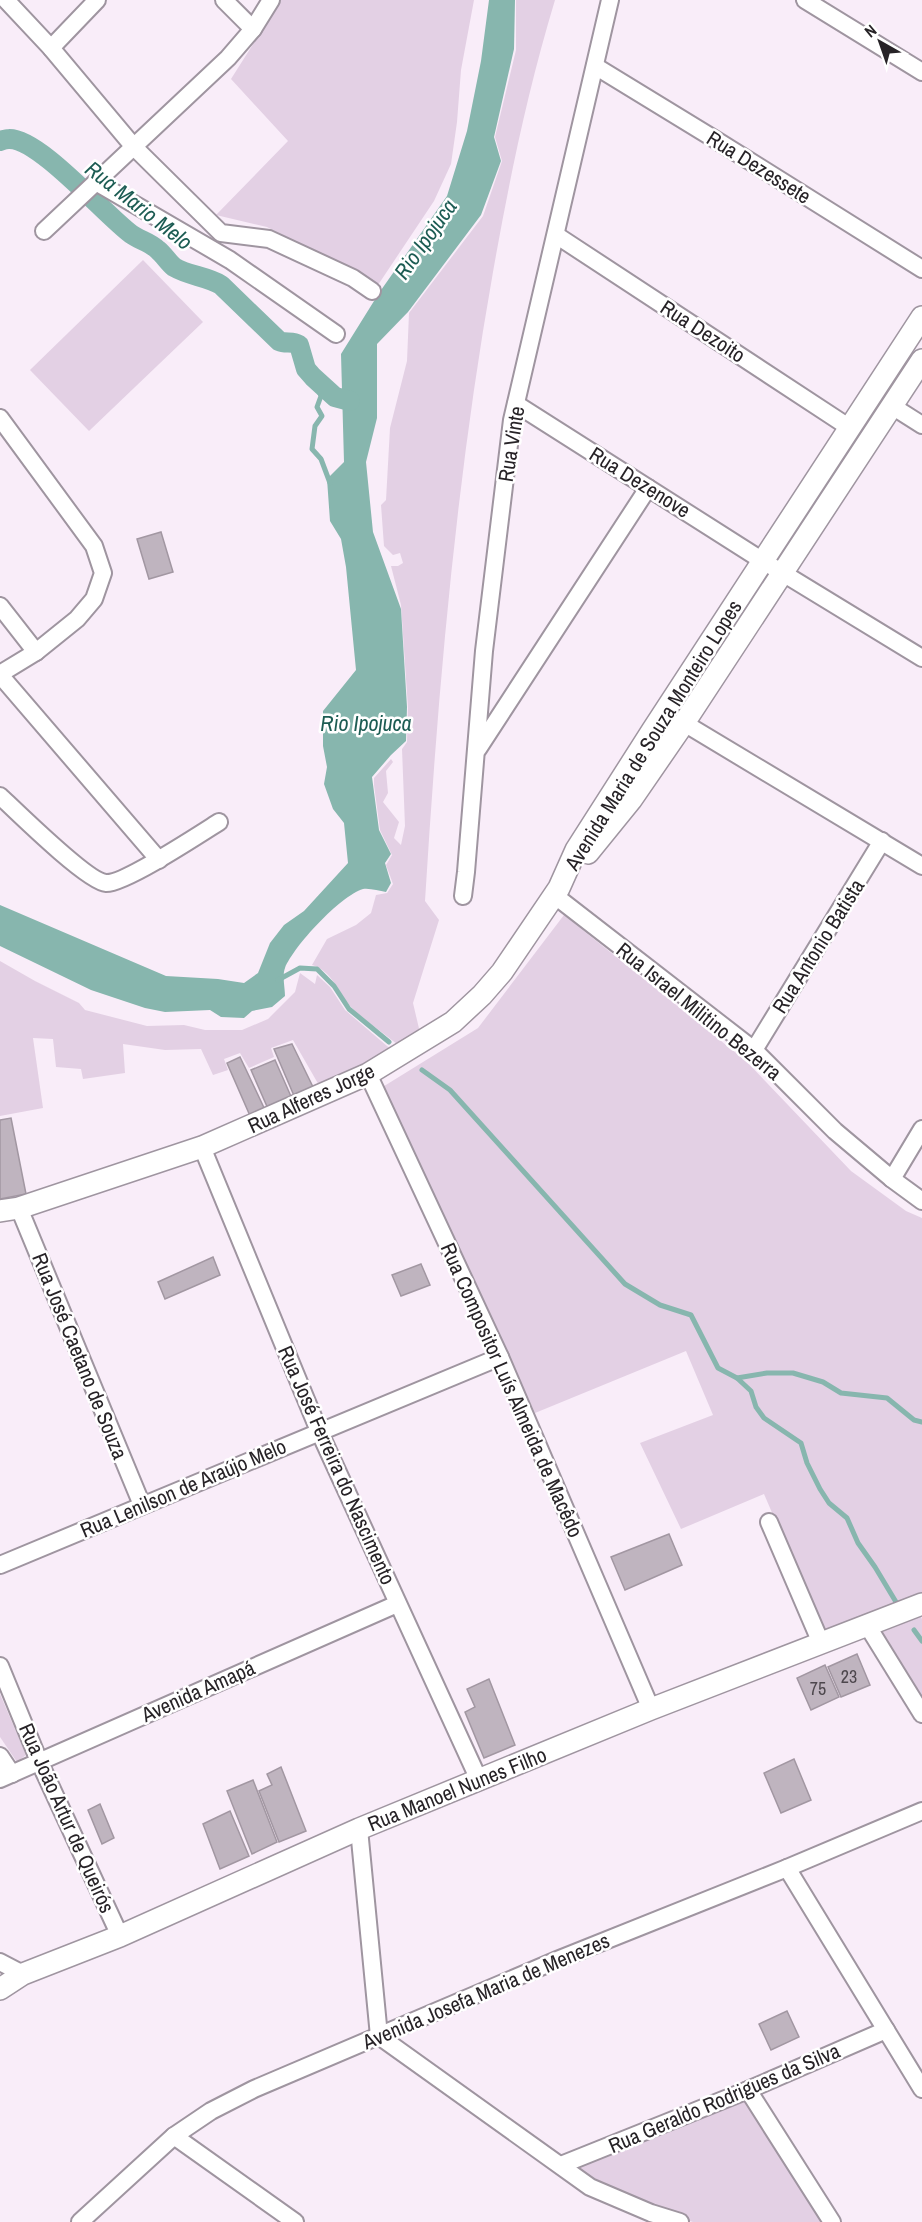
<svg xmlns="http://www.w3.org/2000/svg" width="922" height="2222" font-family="'Archivo Narrow',sans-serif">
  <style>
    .green { fill: #e3d0e4 }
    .water { fill: #87b6ae }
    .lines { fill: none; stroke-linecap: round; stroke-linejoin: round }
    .stream { stroke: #87b6ae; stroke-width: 5 }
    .canal { stroke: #87b6ae; stroke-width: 20 }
    .building { fill: #bfb4bf; stroke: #a297a2; stroke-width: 1.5 }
    .minor-casing { stroke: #9f95a0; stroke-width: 20 }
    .tertiary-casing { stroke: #9f95a0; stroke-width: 24 }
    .minor { stroke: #fff; stroke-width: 16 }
    .tertiary { stroke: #fff; stroke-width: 21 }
    .labels { text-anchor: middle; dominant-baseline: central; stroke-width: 5; stroke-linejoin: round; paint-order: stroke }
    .number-label { font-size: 18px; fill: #4d474d }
    .street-label { font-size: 21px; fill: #272327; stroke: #fff }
    .water-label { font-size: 22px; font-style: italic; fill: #1c5c53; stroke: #fff }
  </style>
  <rect width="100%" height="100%" fill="#f9edf9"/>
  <g class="green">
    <path d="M281,0H474L461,70L457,122L451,164L434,201L376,288L355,273L267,227L216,215L288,141L231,79Z"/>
    <path d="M516,0H555C528,89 509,181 493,272C456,480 438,690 425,901L439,920L413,1003L421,1037L402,1048C386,1035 368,1023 353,1009C339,995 333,971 312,965L327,939L356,925L371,913L376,895L387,893L393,884L386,865L392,855L380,830L374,785V778L391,759L393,762L386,771L388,793L383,802L399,822L394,838L401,845L405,826L402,749L407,742L408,708L401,605L391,566H398L403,563L400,553L393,555L384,546L381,505L386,500L390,428L407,361L409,313L483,216L502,161L495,137L516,50Z"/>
    <path d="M143,260L203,322L89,431L30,370Z"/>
    <path d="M564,915L746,1061L851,1171L906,1211L922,1218V1597L825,1636L764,1494L681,1529L640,1443L713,1415L686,1351L535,1413L381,1088L478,1028Z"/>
    <path d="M0,961L35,981L79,1003L85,1010L147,1026L184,1025L205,1030H242L268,1019L295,992L300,973L315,984L317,975L330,987L345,1010L394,1052L320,1087L293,1040L271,1048L274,1057L249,1068L240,1053L224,1059L228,1070L213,1075L201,1049L165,1050L123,1044L125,1073L83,1079L81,1069L56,1067L53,1039L33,1038L43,1108L0,1116Z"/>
    <path d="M919,1613L922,1619V1702L878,1631Z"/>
    <path d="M0,1694L26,1755L17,1762L0,1737Z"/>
    <path d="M745,2099L826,2222H693L649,2208L594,2183L574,2167Z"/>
  </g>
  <path class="water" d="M489,0H515L514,49L494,137L501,161L481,215L408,312L377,344V418L366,462L373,532L401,609L407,707L406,741L391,755L372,777L379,830L391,854L385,863L391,883L386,892C379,891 370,888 363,889C340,896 294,946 285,968C282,976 285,988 285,996L272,1007L252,1011L244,1018L221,1017L210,1010L165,1012L145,1008L91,990L0,946V905L166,976L218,979L244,983L258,973L270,943L284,925L304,911L348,863L344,823L333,809L324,784L327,767L323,746V711L356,670L346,567L341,539L330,521L327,479L344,462L341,354L379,293L447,196L467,131L481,61Z"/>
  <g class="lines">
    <g class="stream">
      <path d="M313,377L321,396L317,407L322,416L315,426L312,449L321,459L330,483"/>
      <path d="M278,980L300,968L317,969L334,986L349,1009L389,1042"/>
      <path d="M422,1070L450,1090L625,1284L660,1305L691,1315L718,1368L737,1378L751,1391L756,1407L764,1418L801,1443L807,1463L820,1489L829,1503L847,1518L858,1543L875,1567L896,1602"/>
      <path d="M737,1378L767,1373H793L823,1382L841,1393L887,1398L914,1420L922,1422"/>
      <path d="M914,1630L922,1641"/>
    </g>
    <path class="canal" d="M0,141C3,140 6,139 9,139C39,138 105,215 131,234C139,240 150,242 158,250C164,255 168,262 174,267C189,276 206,276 221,285L279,341C286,344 292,341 299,345L306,369L313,377L335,397L350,401"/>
  </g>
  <g class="building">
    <path d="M161,532L173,572L149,579L137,539Z"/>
    <path d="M292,1044L315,1091L295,1098L274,1049Z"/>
    <path d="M240,1057L266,1112L251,1118L227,1063Z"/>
    <path d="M275,1060L293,1101L269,1111L251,1070Z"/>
    <path d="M11,1118L26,1194L0,1199V1120Z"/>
    <path d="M213,1257L220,1275L165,1299L158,1282Z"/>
    <path d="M421,1264L430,1285L401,1296L392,1275Z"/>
    <path d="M669,1534L682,1565L625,1590L611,1557Z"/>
    <path d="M857,1654L870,1685L841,1697L828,1667Z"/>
    <path d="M825,1665L839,1697L811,1710L797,1678Z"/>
    <path d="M489,1679L515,1745L484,1758L465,1712L475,1707L467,1689Z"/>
    <path d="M794,1759L811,1800L781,1813L764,1773Z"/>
    <path d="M281,1767L306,1831L279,1842L259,1791L272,1785L267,1774Z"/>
    <path d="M253,1780L277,1842L252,1854L227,1791Z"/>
    <path d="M100,1804L114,1838L102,1844L88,1810Z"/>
    <path d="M230,1811L249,1856L220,1869L203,1824Z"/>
    <path d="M787,2011L799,2037L771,2050L759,2024Z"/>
  </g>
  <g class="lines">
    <defs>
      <g id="minor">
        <path d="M6,0L51,48L134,147L221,233L269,239L353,278L372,291"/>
        <path d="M224,0L253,29"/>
        <path d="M805,0L922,72"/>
        <path d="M51,48L97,0"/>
        <path d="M595,66L716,140L922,269"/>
        <path d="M96,182L230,260L336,334"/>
        <path d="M44,231L228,58L253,29L271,0"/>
        <path d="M556,235L850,428"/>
        <path d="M516,404L763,561L922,658"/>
        <path d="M892,406L922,425"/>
        <path d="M0,418L94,546L103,573L94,599L77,619L36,652L0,674"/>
        <path d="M0,606L36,652"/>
        <path d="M0,675L159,860"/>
        <path d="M684,723L922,866"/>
        <path d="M478,749L648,488"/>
        <path d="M0,796C17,812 88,882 106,883C124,884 200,834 219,822"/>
        <path d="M554,895L754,1050L835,1131L892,1179L922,1201"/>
        <path d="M463,896L466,872L484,651L512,420L610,0"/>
        <path d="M754,1050L882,841"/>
        <path d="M368,1074L500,1357L651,1709"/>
        <path d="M202,1147L319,1431L479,1780"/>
        <path d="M892,1179L922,1129"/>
        <path d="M19,1208L142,1505"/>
        <path d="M769,1522L821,1643"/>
        <path d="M0,1565L500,1357"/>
        <path d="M867,1625L922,1714"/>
        <path d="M0,1666L39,1761L120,1936"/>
        <path d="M0,1756L12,1774"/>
        <path d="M0,1779L397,1604"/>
        <path d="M359,1829L379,2036L590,2187L651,2213L680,2222"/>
        <path d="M787,1868L922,2089"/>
        <path d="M0,1962L23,1974"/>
        <path d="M748,2090L832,2222"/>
        <path d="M174,2136L295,2222"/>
        <path d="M561,2165L748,2090L886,2030"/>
        <path d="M80,2222L174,2136L211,2111L254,2089L557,1960L787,1868L922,1811"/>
      </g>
      <g id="tertiary">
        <path d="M588,853L631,800L684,723L922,360"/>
        <path d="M0,1211L19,1208L202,1147L368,1074L453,1022L482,995L502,972L559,888L576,850L652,731L922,317"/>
        <path d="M0,1989L23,1974L120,1936L359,1829L651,1709L922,1604"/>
      </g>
    </defs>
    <use href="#minor" class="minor-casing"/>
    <use href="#tertiary" class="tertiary-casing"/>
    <use href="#minor" class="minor"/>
    <use href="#tertiary" class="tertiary"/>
  </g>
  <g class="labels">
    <g class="number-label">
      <text x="849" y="1676">23</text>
      <text x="818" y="1688">75</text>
    </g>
    <g class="street-label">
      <text transform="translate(759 167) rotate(32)">Rua Dezessete</text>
      <text transform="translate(703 331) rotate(33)">Rua Dezoito</text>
      <text transform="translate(511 444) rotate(-81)">Rua Vinte</text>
      <text transform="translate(640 482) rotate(32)">Rua Dezenove</text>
      <text transform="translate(653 735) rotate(-58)">Avenida Maria de Souza Monteiro Lopes</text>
      <text transform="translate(818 946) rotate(-58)">Rua Antonio Batista</text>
      <text transform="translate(699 1011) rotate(39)">Rua Israel Militino Bezerra</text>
      <text transform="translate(311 1098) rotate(-25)">Rua Alferes Jorge</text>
      <text transform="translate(80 1356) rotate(68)">Rua José Caetano de Souza</text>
      <text transform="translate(512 1390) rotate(66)">Rua Compositor Luís Almeida de Macêdo</text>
      <text transform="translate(337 1465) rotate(66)">Rua José Ferreira do Nascimento</text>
      <text transform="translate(183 1488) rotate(-23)">Rua Lenilson de Araújo Melo</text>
      <text transform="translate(198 1691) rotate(-24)">Avenida Amapá</text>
      <text transform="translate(457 1789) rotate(-22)">Rua Manoel Nunes Filho</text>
      <text transform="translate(67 1818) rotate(66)">Rua João Artur de Queirós</text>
      <text transform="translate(486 1991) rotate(-23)">Avenida Josefa Maria de Menezes</text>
      <text transform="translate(724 2098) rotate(-23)">Rua Geraldo Rodrigues da Silva</text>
    </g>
    <g class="water-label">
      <text transform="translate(139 205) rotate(38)">Rua Mario Melo</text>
      <text transform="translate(425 239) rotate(-55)">Rio Ipojuca</text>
      <text x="366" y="723">Rio Ipojuca</text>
    </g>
  </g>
  <g transform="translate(880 42) rotate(320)" stroke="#ffffff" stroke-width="4.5" paint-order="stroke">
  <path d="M0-4.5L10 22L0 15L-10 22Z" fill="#272327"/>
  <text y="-9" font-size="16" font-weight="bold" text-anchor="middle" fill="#272327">N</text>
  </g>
</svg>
